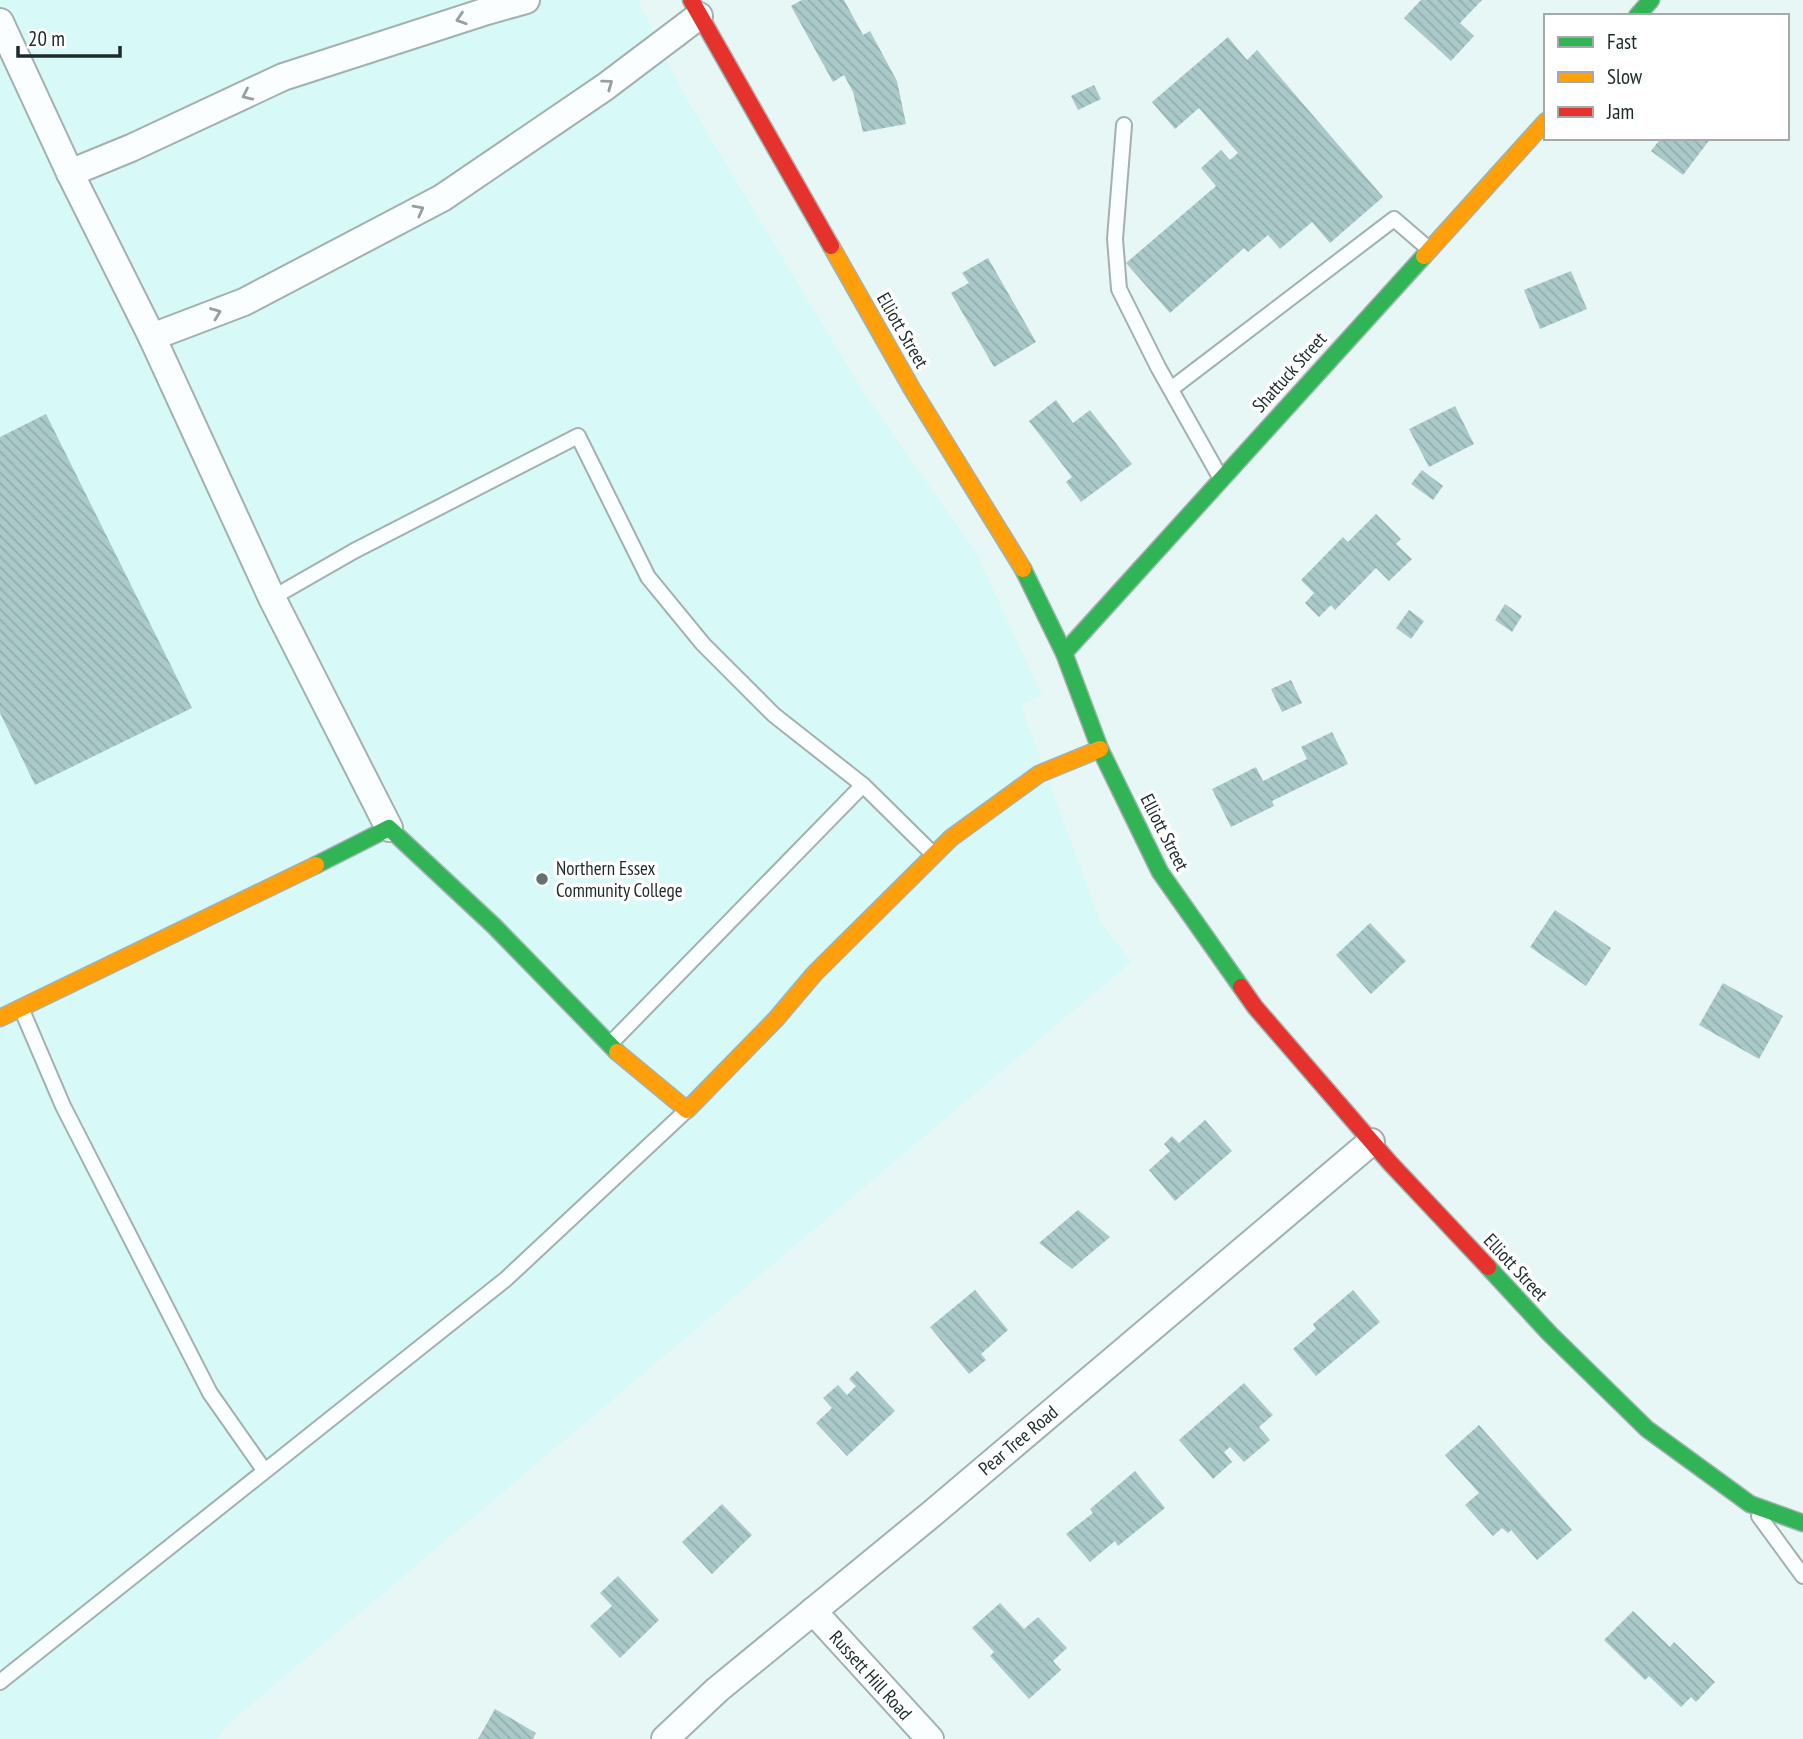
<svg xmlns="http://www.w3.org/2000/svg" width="1803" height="1739" font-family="'PT Sans Narrow',sans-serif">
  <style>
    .built { fill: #d7f9f7 }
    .building { fill: url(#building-back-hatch) }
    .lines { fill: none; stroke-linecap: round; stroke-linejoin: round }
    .lane-casing { stroke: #a2b1b0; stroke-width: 18 }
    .street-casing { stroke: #a2b1b0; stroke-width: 30 }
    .fast-casing { stroke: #a2b1b0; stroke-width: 19 }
    .slow-casing { stroke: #a2b1b0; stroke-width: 19 }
    .jam-casing { stroke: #a2b1b0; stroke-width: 19 }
    .lane { stroke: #fbfefe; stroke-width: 14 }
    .street { stroke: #fbfefe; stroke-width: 26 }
    .fast { stroke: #30b455; stroke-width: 16 }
    .slow { stroke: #ff9f0a; stroke-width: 16 }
    .jam { stroke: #e5322d; stroke-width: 16 }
    .oneway { stroke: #979f9f }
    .poi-dot { fill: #637271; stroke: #fff; stroke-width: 2.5 }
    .labels { text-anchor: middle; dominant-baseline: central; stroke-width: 7; stroke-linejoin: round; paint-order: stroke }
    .street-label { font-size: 19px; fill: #1c2b2a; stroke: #fff }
    .poi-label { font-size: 19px; fill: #1c2b2a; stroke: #fff; text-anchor: start }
  </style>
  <defs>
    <pattern id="building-back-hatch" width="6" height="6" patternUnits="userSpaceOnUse" patternTransform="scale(1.75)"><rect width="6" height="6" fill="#aacac9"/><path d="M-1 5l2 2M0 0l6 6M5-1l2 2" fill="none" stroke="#92aead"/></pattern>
  </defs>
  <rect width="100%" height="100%" fill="#e6f7f6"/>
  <path class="built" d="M0,0H638L684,94L862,390L976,552L1042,695L1021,705L1100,921L1131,962L227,1725L218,1739H0Z"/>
  <g class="building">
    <path d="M802,0H844L863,35L870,31L897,81L906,124L863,132L853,92L844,75L833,82L791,6Z"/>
    <path d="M1421,0H1482L1460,23L1474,36L1451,61L1404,18Z"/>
    <path d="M1228,37L1247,60L1257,50L1383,197L1330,243L1312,222L1280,249L1268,235L1248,252L1244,248L1170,313L1126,263L1216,186L1201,168L1221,150L1230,160L1238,153L1199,108L1175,129L1152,102Z"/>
    <path d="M1094,85L1101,99L1078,110L1071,96Z"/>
    <path d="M1661,138H1711L1683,175L1651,151Z"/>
    <path d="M988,258L1036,342L994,367L951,293L969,283L962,273Z"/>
    <path d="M1571,271L1587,309L1540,329L1524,290Z"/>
    <path d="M1056,400L1073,423L1090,410L1132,464L1081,502L1066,482L1072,477L1029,421Z"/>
    <path d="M1455,406L1474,444L1429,467L1409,429Z"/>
    <path d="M46,414L192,708L35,785L0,713V437Z"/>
    <path d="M1422,470L1443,486L1433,500L1411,484Z"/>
    <path d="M1376,514L1401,539L1396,544L1412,559L1389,581L1376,568L1335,610L1331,605L1319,617L1305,603L1314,593L1301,580L1343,537L1348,542Z"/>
    <path d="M1505,604L1522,616L1512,632L1495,620Z"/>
    <path d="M1409,610L1424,621L1411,639L1396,628Z"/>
    <path d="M1291,680L1302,703L1282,712L1271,689Z"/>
    <path d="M1332,732L1348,764L1272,801L1274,806L1231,827L1212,789L1256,767L1263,781L1307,759L1301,747Z"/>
    <path d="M1555,910L1611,948L1586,986L1530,947Z"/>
    <path d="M1370,923L1406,961L1371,994L1336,955Z"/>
    <path d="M1723,983L1783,1016L1759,1059L1699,1025Z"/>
    <path d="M1205,1120L1232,1151L1175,1201L1149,1170L1170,1151L1164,1144L1172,1136L1179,1143Z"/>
    <path d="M1078,1210L1110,1237L1072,1269L1039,1243Z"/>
    <path d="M975,1290L1008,1330L981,1354L986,1360L969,1374L930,1327Z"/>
    <path d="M1353,1290L1380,1322L1316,1376L1293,1349L1316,1329L1313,1324Z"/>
    <path d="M857,1371L895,1411L847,1456L816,1423L832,1408L823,1398L838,1385L847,1395L856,1386L849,1379Z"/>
    <path d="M1244,1383L1273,1415L1259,1427L1270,1440L1244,1462L1230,1447L1224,1452L1232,1462L1213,1479L1179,1440Z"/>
    <path d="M1479,1425L1572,1530L1537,1560L1511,1530L1508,1533L1502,1528L1493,1536L1465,1505L1479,1493L1445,1455Z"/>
    <path d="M1135,1471L1165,1508L1118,1546L1115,1541L1090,1562L1066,1534L1093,1513L1090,1509Z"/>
    <path d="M722,1504L752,1535L712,1574L682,1542Z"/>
    <path d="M618,1576L659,1620L620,1658L590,1626L612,1606L600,1593Z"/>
    <path d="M1000,1603L1024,1629L1038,1617L1067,1648L1053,1661L1061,1670L1029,1699L990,1656L994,1652L972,1628Z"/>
    <path d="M1633,1611L1670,1647L1674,1642L1715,1682L1696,1702L1691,1697L1681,1707L1649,1676L1645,1680L1604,1640Z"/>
    <path d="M495,1709L536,1733L533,1739H478Z"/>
  </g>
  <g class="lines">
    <defs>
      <g id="lane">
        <path d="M1124,125L1115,239L1119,289L1158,367L1220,477"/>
        <path d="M1171,389L1394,219L1430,250"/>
        <path d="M272,598L354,551L578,436L648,577L703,644L774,715L863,785L610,1044"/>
        <path d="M863,785L932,853"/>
        <path d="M21,1008L63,1106L210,1393L264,1470"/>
        <path d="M1759,1516L1803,1576"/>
        <path d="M0,1682L506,1279L687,1110"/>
      </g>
      <g id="street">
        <path d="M0,22L70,173L152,337L272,598L389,828"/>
        <path d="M70,173L131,148L283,77L487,11L526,0"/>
        <path d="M152,337L244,302L442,198L605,87L699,16"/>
        <path d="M813,1611L930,1739"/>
        <path d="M665,1739L717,1690L934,1512L1371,1142"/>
      </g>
      <g id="fast">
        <path d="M1637,16L1651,0"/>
        <path d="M1023,569L1064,653L1100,749L1160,872L1241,987"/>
        <path d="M1064,653L1424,256"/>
        <path d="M316,865L389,828L494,926L617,1052"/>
        <path d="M1488,1267L1549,1333L1647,1429L1750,1504L1803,1523"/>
      </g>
      <g id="slow">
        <path d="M831,246L912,389L1023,569"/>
        <path d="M1424,256L1546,121"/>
        <path d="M0,1018L316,865"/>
        <path d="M617,1052L687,1110L776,1019L815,973L951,838L1039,774L1100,749"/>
      </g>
      <g id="jam">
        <path d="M691,0L831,246"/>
        <path d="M1241,987L1255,1007L1390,1163L1488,1267"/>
      </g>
    </defs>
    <use href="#lane" class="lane-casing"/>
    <use href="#street" class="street-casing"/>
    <use href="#fast" class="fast-casing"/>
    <use href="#slow" class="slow-casing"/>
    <use href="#jam" class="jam-casing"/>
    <use href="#lane" class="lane"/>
    <use href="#street" class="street"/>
    <use href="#fast" class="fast"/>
    <use href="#slow" class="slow"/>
    <use href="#jam" class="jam"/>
  </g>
  <defs><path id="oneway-chevron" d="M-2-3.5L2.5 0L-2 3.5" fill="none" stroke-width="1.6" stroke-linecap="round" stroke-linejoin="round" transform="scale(1.75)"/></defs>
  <g class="oneway">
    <use href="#oneway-chevron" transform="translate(461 19) rotate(162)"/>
    <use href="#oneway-chevron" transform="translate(608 84) rotate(-36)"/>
    <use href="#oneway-chevron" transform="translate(247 95) rotate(155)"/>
    <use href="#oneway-chevron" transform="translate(419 210) rotate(-28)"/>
    <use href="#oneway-chevron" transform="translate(216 313) rotate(-21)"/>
  </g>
  <circle class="poi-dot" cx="542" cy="879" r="7"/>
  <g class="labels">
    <g class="street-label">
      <text transform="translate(903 330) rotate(60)">Elliott Street</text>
      <text transform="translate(1289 372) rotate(-48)">Shattuck Street</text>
      <text transform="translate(1165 832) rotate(63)">Elliott Street</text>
      <text transform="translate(1516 1267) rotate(47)">Elliott Street</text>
      <text transform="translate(1018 1440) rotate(-40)">Pear Tree Road</text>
      <text transform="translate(871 1675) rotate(48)">Russett Hill Road</text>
    </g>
    <g class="poi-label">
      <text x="556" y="868">Northern Essex<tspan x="556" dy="22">Community College</tspan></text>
    </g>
  </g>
  <rect x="1544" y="14" width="245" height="126" fill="#ffffff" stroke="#a4aaaa" stroke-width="2"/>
  <rect x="1558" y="37" width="35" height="10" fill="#30b455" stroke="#a4aaaa" stroke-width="2"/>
  <text x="1607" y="49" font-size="21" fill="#1c2b2a">Fast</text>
  <rect x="1558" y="72" width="35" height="10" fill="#ff9f0a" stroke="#a4aaaa" stroke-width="2"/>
  <text x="1607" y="84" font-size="21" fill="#1c2b2a">Slow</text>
  <rect x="1558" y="107" width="35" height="10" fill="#e5322d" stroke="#a4aaaa" stroke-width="2"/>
  <text x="1607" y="119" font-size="21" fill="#1c2b2a">Jam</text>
  <path d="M18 46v10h102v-10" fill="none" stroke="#1c2b2a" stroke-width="3.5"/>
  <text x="28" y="46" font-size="21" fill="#1c2b2a" stroke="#ffffff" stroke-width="5" paint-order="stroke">20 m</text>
</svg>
